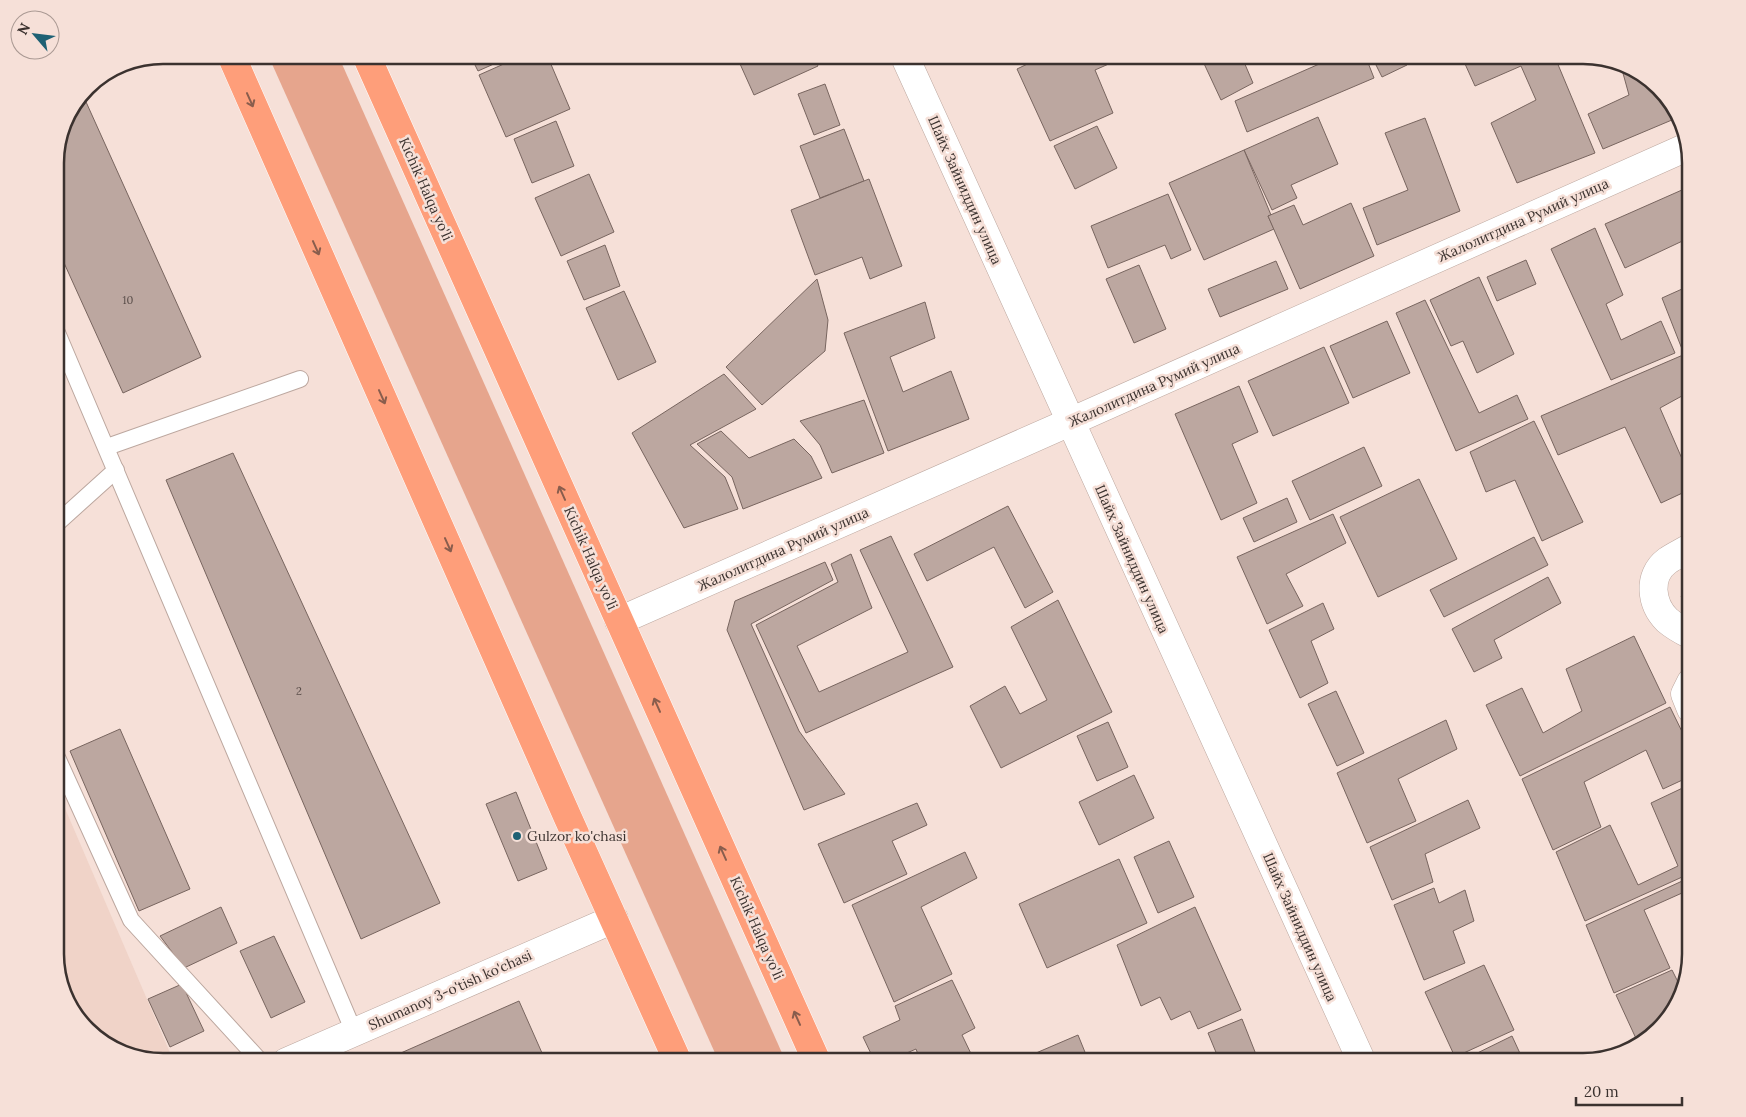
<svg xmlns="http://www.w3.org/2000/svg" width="1746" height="1117" font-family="Lora,serif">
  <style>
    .built { fill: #f0d3c8 }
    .forest { fill: #e6a58d }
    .building { fill: #bca7a0; stroke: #78655f }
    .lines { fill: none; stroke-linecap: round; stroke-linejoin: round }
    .service-casing { stroke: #bca79f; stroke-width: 18 }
    .minor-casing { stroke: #bca79f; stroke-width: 29 }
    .trunk-casing { stroke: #fff; stroke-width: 29 }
    .service { stroke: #fff; stroke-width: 16 }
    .minor { stroke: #fff; stroke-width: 28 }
    .trunk { stroke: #fe9e7a; stroke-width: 28 }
    .oneway { stroke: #895d4d }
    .poi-dot { fill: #1e6174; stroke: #f6e0d8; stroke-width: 2 }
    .labels { text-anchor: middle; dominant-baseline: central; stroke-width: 5; stroke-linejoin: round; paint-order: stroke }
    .number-label { font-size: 11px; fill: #5b4f4b }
    .street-label { font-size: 14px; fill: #3b322f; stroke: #f6e0d8 }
    .poi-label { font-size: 14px; fill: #3b322f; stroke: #f6e0d8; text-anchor: start }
    .rim { fill: none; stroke: #3b322f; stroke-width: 2.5 }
  </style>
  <rect width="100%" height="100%" fill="#f6e0d8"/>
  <path class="built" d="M55,785L174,1062H163L103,1044L70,1008L55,961Z"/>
  <path class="forest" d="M268,55H338L786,1062H719Z"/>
  <g class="building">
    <path d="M470,55H514L478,71Z"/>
    <path d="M524,55H547L570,109L506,137L479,75Z"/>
    <path d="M736,55H813L818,66L754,95Z"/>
    <path d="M1011,55H1032L1014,63Z"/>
    <path d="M1046,55H1129L1095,70L1113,113L1050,141L1017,69Z"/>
    <path d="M1200,55H1241L1253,83L1221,100Z"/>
    <path d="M1322,55H1365L1374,78L1247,132L1235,101L1326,61Z"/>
    <path d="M1371,55H1403L1407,65L1382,77Z"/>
    <path d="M1461,55H1554L1595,153L1517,183L1491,123L1536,100L1521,66L1475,86Z"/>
    <path d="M1621,66L1643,73L1677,109L1679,117L1603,149L1588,114L1629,95Z"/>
    <path d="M825,84L840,125L814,135L798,94Z"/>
    <path d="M82,93L201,357L123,393L55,243V156L63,121Z"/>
    <path d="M1318,117L1338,164L1291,185L1297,198L1272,210L1244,150Z"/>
    <path d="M1425,118L1460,211L1377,245L1363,208L1408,190L1385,133Z"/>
    <path d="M556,121L574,166L532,183L514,139Z"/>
    <path d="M1097,126L1117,168L1075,189L1054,146Z"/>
    <path d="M844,129L864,181L820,198L800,146Z"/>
    <path d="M1244,150L1271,215L1268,216L1274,229L1204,260L1169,183Z"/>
    <path d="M589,174L614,232L561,256L535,198Z"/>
    <path d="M869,179L902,266L870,279L862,257L815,275L791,210Z"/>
    <path d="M1691,186V237L1625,268L1605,224Z"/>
    <path d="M1168,194L1191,250L1171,259L1165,245L1108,268L1091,226Z"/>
    <path d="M1351,203L1374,256L1300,289L1268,216L1294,205L1303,225Z"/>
    <path d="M1595,228L1623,295L1606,304L1621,340L1661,321L1675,353L1611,380L1551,249Z"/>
    <path d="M605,245L620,286L584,300L567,261Z"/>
    <path d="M1526,260L1536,284L1497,301L1487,277Z"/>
    <path d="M1276,261L1288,289L1220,317L1208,289Z"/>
    <path d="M1139,265L1166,329L1134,343L1106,279Z"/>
    <path d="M1479,277L1514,354L1477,373L1463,341L1451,346L1430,300Z"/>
    <path d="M817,279L828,320L825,351L762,405L726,367Z"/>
    <path d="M1691,285V345L1682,349L1662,298Z"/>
    <path d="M624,291L656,362L618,380L586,308Z"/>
    <path d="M1425,300L1479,413L1517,395L1528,419L1456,451L1396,313Z"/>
    <path d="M925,302L935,338L890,357L903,392L951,371L969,419L888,451L844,333Z"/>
    <path d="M1387,321L1410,373L1353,398L1330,346Z"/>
    <path d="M1324,347L1349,403L1273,436L1248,381Z"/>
    <path d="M1690,352L1691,355V391L1660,408L1683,461L1691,457V489L1661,503L1625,427L1558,455L1541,416Z"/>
    <path d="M724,374L756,409L690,445L725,477L738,509L684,528L632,433Z"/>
    <path d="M1239,386L1258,432L1232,444L1257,503L1221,520L1175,414Z"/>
    <path d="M864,400L884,453L832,473L820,445L800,421Z"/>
    <path d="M1534,421L1583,522L1542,541L1515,480L1486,492L1470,452Z"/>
    <path d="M721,431L749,458L794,439L811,456L822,478L743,509L732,477L697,444Z"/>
    <path d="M1364,447L1382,486L1310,520L1292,481Z"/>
    <path d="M233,453L440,903L361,939L166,480Z"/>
    <path d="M1419,479L1457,559L1378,597L1340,517Z"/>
    <path d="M1287,498L1297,522L1254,542L1243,518Z"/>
    <path d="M1008,506L1053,592L1025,608L994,547L927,581L914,554Z"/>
    <path d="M1333,514L1346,543L1286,574L1303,606L1267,624L1237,557Z"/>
    <path d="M891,536L953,667L806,733L756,625L838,582L831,564L851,554L872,608L797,646L819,692L908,652L860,550Z"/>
    <path d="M1534,537L1548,565L1444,617L1430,590Z"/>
    <path d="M825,562L833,580L751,624L799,731L845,794L804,810L727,630L735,601Z"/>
    <path d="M1548,577L1561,603L1494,640L1502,658L1474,672L1452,629Z"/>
    <path d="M1691,582V603L1681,597Z"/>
    <path d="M1058,600L1112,712L1001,768L970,706L1005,686L1020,714L1047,700L1011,627Z"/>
    <path d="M1323,603L1334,629L1311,641L1328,683L1300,698L1269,630Z"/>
    <path d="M1634,636L1666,703L1520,776L1486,705L1522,688L1543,733L1582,711L1566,669Z"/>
    <path d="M1336,691L1364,753L1337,766L1308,704Z"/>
    <path d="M1670,707L1691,750V776L1663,789L1646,750L1584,782L1601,827L1553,850L1522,779Z"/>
    <path d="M1446,720L1457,749L1398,779L1416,821L1367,843L1337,773Z"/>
    <path d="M1108,722L1128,767L1097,781L1077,736Z"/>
    <path d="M120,729L190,889L139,911L70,751Z"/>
    <path d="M1134,775L1154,818L1099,845L1079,802Z"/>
    <path d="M1691,784V873L1585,921L1556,852L1610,825L1638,885L1678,866L1651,803Z"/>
    <path d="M516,792L547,869L518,881L486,804Z"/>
    <path d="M1468,800L1480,828L1425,854L1433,882L1392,900L1370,847Z"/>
    <path d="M917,803L927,825L892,841L907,874L844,903L818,844Z"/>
    <path d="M1169,841L1194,897L1158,913L1134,857Z"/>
    <path d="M965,852L977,878L921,907L952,974L894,1002L852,905Z"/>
    <path d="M1119,859L1147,923L1047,968L1019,904Z"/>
    <path d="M1691,877V889L1644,910L1670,968L1614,993L1586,925Z"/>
    <path d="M1434,888L1439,903L1465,890L1474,921L1453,931L1465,963L1424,980L1394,905Z"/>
    <path d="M221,907L237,943L184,968L160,936Z"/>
    <path d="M1195,907L1241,1010L1198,1029L1190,1011L1171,1020L1160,997L1141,1006L1117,945Z"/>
    <path d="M274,936L305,1002L271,1018L240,951Z"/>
    <path d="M1484,965L1514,1030L1455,1057L1425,992Z"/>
    <path d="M1672,970L1681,988L1673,1014L1639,1045L1616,995Z"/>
    <path d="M952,980L975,1028L962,1035L975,1062H921L916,1049L886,1062H875L863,1037L900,1020L895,1006Z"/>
    <path d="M182,984L204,1031L170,1047L148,999Z"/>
    <path d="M519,1001L546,1062H397L394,1056Z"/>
    <path d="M1242,1019L1259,1062H1220L1208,1033Z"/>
    <path d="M1078,1035L1089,1062H1015Z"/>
    <path d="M1512,1036L1524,1062H1459Z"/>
  </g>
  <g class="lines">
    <defs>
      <g id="service">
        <path d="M55,328L354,1032"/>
        <path d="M107,447L300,379"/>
        <path d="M55,525L116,470"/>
        <path d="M55,753L131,920L261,1062"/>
      </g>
      <g id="minor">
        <path d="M904,55L1362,1062"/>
        <path d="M1691,547C1683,552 1674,556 1667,561C1647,576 1651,604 1667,620C1674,626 1683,631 1691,635"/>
        <path d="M619,621L1070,422L1687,147"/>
        <path d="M1691,682L1685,694L1691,709"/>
        <path d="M286,1062L614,919"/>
      </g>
      <g id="trunk">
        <path d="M231,55L568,818L678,1062"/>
        <path d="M366,55L817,1062"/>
      </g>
    </defs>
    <use href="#service" class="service-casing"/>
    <use href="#minor" class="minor-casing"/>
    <use href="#trunk" class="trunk-casing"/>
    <use href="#service" class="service"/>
    <use href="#minor" class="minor"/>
    <use href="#trunk" class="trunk"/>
  </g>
  <defs><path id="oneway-shaft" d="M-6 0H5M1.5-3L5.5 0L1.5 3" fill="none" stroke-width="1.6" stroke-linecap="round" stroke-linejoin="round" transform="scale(1.25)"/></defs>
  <g class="oneway">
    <use href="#oneway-shaft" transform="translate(250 100) rotate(66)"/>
    <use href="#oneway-shaft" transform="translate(316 248) rotate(66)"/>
    <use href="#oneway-shaft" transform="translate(382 397) rotate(66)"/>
    <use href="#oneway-shaft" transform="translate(562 493) rotate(-114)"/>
    <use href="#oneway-shaft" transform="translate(448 545) rotate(66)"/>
    <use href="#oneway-shaft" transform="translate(657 705) rotate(-114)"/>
    <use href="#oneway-shaft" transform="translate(723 853) rotate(-114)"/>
    <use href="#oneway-shaft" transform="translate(797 1018) rotate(-114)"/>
  </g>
  <circle class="poi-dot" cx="517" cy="836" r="5"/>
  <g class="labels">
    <g class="number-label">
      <text x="128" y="300">10</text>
      <text x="299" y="691">2</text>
    </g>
    <g class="street-label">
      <text transform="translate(426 189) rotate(66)">Kichik Halqa yo'li</text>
      <text transform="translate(965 190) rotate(66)">Шайх Зайниддин улица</text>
      <text transform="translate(1523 220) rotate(-24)">Жалолитдина Румий улица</text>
      <text transform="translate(1154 385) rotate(-24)">Жалолитдина Румий улица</text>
      <text transform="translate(783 549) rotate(-24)">Жалолитдина Румий улица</text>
      <text transform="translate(591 558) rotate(66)">Kichik Halqa yo'li</text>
      <text transform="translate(1132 559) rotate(66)">Шайх Зайниддин улица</text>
      <text transform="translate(1300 927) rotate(66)">Шайх Зайниддин улица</text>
      <text transform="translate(757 928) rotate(66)">Kichik Halqa yo'li</text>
      <text transform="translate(450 990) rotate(-24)">Shumanoy 3-o'tish ko'chasi</text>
    </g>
    <g class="poi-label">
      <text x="527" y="836">Gulzor ko'chasi</text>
    </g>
  </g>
  <path d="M0 0H1746V1117H0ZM163 64H1583A99 99 0 0 1 1682 163V954A99 99 0 0 1 1583 1053H163A99 99 0 0 1 64 954V163A99 99 0 0 1 163 64Z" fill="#f6e0d8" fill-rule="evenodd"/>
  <path class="rim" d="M163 64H1583A99 99 0 0 1 1682 163V954A99 99 0 0 1 1583 1053H163A99 99 0 0 1 64 954V163A99 99 0 0 1 163 64Z"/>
  <g transform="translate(35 35) rotate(298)"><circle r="24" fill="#f6e0d8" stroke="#ab9a94"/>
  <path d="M0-4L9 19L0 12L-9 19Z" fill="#1e6174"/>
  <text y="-8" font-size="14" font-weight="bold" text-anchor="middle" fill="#3b322f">N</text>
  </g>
  <path d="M1576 1097v8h106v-8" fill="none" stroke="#3b322f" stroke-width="2.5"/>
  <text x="1584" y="1097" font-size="15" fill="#3b322f" stroke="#f6e0d8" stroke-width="4" paint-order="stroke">20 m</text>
</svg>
